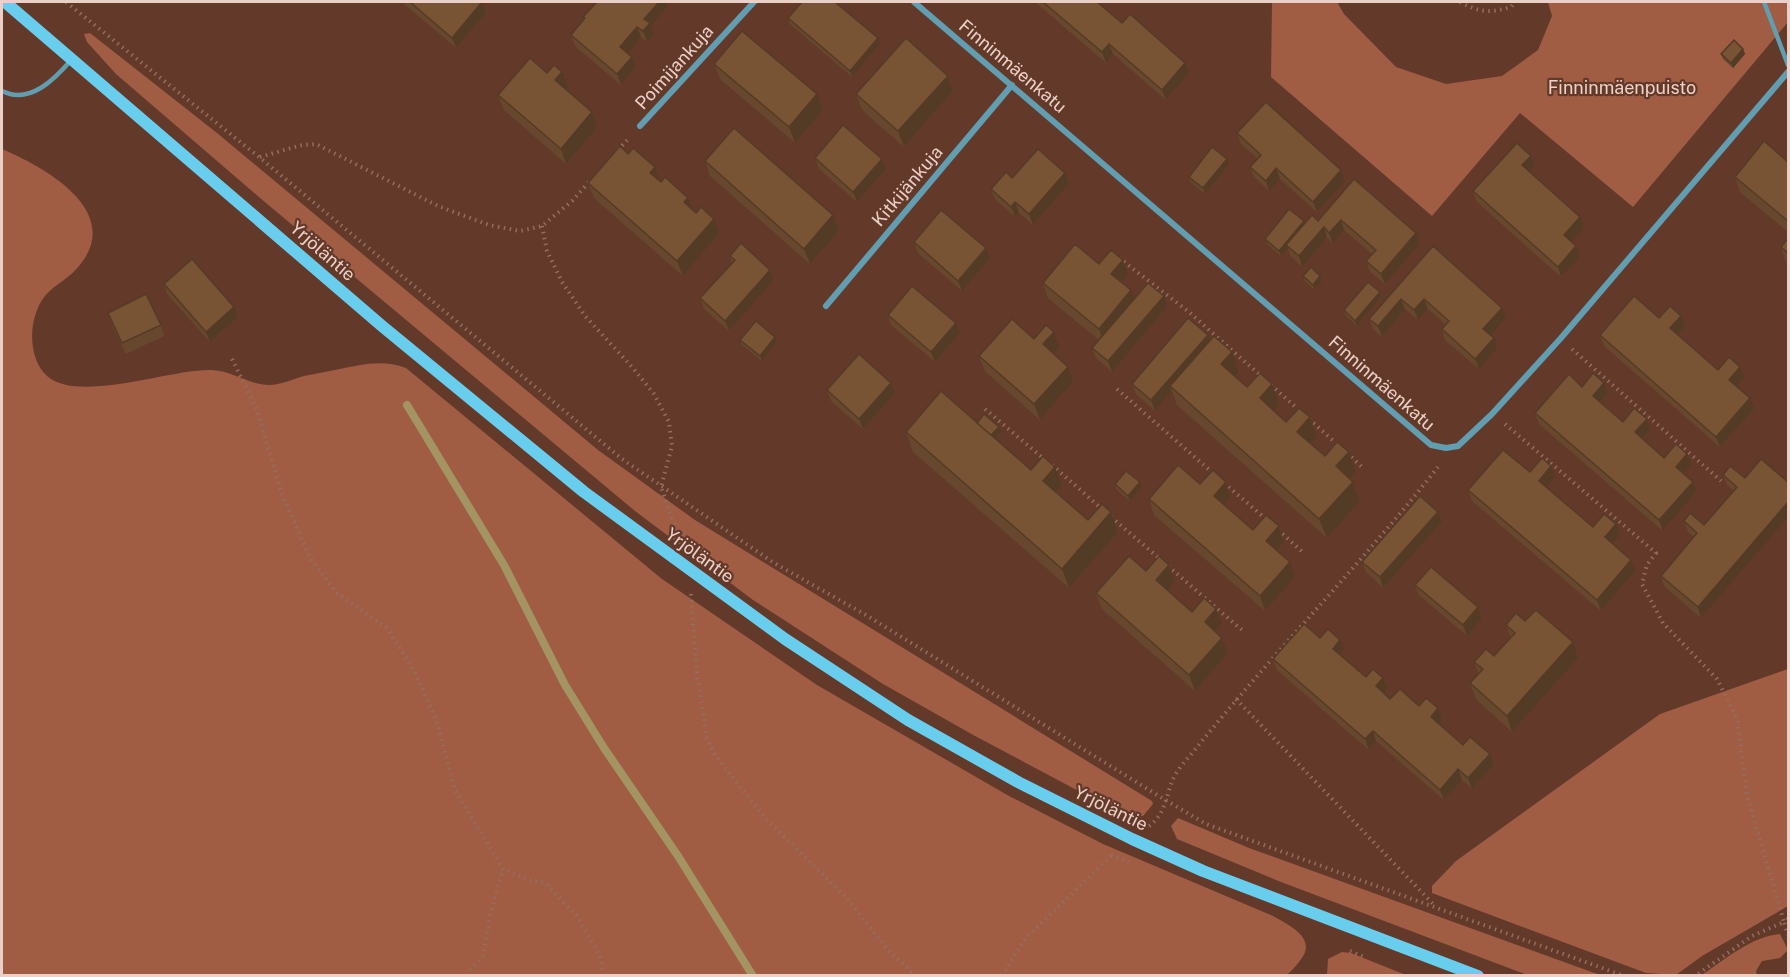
<svg xmlns="http://www.w3.org/2000/svg" width="1790" height="977" font-family="'Public Sans',sans-serif">
  <style>
    .green { fill: #a05d44 }
    .lines { fill: none; stroke-linecap: round; stroke-linejoin: round }
    .stream { stroke: #a49461; stroke-width: 8 }
    .path { stroke: #936e61; stroke-width: 4; stroke-dasharray: 1.5 4.5; stroke-linecap: butt }
    .service { stroke: #619eb1; stroke-width: 4.5 }
    .minor { stroke: #619eb1; stroke-width: 6 }
    .secondary { stroke: #69ceee; stroke-width: 12 }
    .wall { fill: #67482e }
    .shaded-wall { fill: #543b25 }
    .building { fill: #785435; stroke: #543b25; stroke-width: 1.5 }
    .labels { text-anchor: middle; dominant-baseline: central; stroke-width: 4.5; stroke-linejoin: round; paint-order: stroke }
    .street-label { font-size: 18px; fill: #ebd0c7; stroke: #633929 }
    .park-label { font-size: 18px; fill: #eed0c5; stroke: #633929 }
  </style>
  <rect width="100%" height="100%" fill="#633929"/>
  <g class="green">
    <path d="M1272,2H1337L1344,14L1396,67L1446,84L1502,76L1538,50L1552,16L1548,2H1788V22L1633,207L1520,113L1432,216L1271,77Z"/>
    <path d="M90,33L217,133L598,450L695,520L1152,801L1153,804L1143,816L1133,817L1086,795L975,736L883,684L753,600L635,511L266,203L116,74L87,42L84,34Z"/>
    <path d="M2,149C44,167 125,211 79,266C70,278 54,285 45,296C28,317 27,358 47,376C78,404 173,368 212,370C233,371 249,385 269,385C280,385 293,379 304,376C314,374 325,372 335,370C361,365 381,359 406,368L662,579L817,685L1009,796L1103,844L1273,916C1291,926 1319,939 1299,962C1294,968 1291,972 1285,976L2,975Z"/>
    <path d="M1788,669V906L1702,956L1676,975L1646,973L1432,893V886L1456,861L1660,714Z"/>
    <path d="M1178,818L1249,848L1600,975H1527L1281,882L1177,839L1171,826Z"/>
    <path d="M1780,934L1788,950L1780,958L1762,961L1756,971L1757,975H1702C1724,960 1752,936 1780,934Z"/>
    <path d="M1342,952L1351,953L1406,975H1327L1328,959Z"/>
  </g>
  <g class="lines">
    <path class="stream" d="M407,405L504,565L565,685L604,748L678,856L753,976"/>
    <g class="path">
      <path d="M66,2L259,157L622,459L774,563L866,615L1167,801L1206,824L1624,976"/>
      <path d="M1460,2C1481,13 1489,13 1511,7L1515,2"/>
      <path d="M618,150L629,138"/>
      <path d="M260,157L302,145L316,144L438,206L489,225L520,231L542,226L572,201L591,180"/>
      <path d="M542,226L547,251L562,282L585,316L633,368L654,394L669,422L672,446L661,487L677,534"/>
      <path d="M1119,258L1189,312L1261,376"/>
      <path d="M1572,349L1721,481"/>
      <path d="M232,359L256,408L282,494L310,558L337,593L387,628L415,672L438,725L455,790L503,869L529,880L545,883L576,915L600,955L603,976"/>
      <path d="M1271,385L1301,412"/>
      <path d="M1117,389L1214,474"/>
      <path d="M985,409L1044,459"/>
      <path d="M1309,419L1339,446"/>
      <path d="M1505,424L1656,553L1647,565L1642,584L1663,623L1717,679L1737,719L1747,795L1784,922L1752,936L1695,976"/>
      <path d="M1347,453L1362,467"/>
      <path d="M1052,465L1103,510"/>
      <path d="M1224,483L1266,519"/>
      <path d="M1111,517L1160,559"/>
      <path d="M1278,530L1305,554"/>
      <path d="M1168,566L1243,631"/>
      <path d="M691,594L697,674L707,738L715,755L766,819L845,896L888,950L916,976"/>
      <path d="M1236,699L1435,906"/>
      <path d="M1149,826C1165,815 1166,796 1173,779C1178,768 1190,756 1198,746C1275,651 1362,563 1438,467"/>
      <path d="M1111,855L1129,862"/>
      <path d="M1788,919L1784,922L1788,935"/>
      <path d="M1350,951L1366,958"/>
      <path d="M469,976L471,969L483,956L491,911L503,869"/>
      <path d="M1002,976L1025,939L1114,853"/>
    </g>
    <g class="service">
      <path d="M1764,2L1788,65"/>
      <path d="M2,91C30,105 55,79 72,59"/>
    </g>
    <g class="minor">
      <path d="M914,2L1431,445L1446,448L1458,446L1492,414L1561,338L1788,72"/>
      <path d="M640,126L754,2"/>
      <path d="M826,306L1012,85"/>
    </g>
    <path class="secondary" d="M5,2L382,326L584,492L785,639L908,720L1018,782L1132,839L1203,871L1478,976"/>
  </g>
  <g class="wall">
    <path d="M402,2H481L486,13L456,48Z"/>
    <path d="M1035,2H1097L1122,23L1189,73L1166,100L1113,54L1106,63Z"/>
    <path d="M667,7L651,26L654,34L647,42L641,37L627,53L635,67L621,85L575,46L571,35L584,19L583,17Z"/>
    <path d="M788,18L880,44L852,77L790,24Z"/>
    <path d="M1743,49L1745,54L1733,68L1723,59L1721,54Z"/>
    <path d="M714,64L817,94L823,110L795,143L720,79Z"/>
    <path d="M547,73L568,87L566,89L592,112L597,128L566,164L504,110L498,95Z"/>
    <path d="M948,76L953,91L904,147L862,110L856,94Z"/>
    <path d="M1237,133L1341,170L1345,181L1317,212L1280,179L1269,191L1254,177L1250,167L1257,158L1241,144Z"/>
    <path d="M815,158L886,169L857,202L819,169Z"/>
    <path d="M1227,159L1229,164L1205,194L1191,182L1189,177Z"/>
    <path d="M705,161L833,215L839,231L810,264L710,176Z"/>
    <path d="M1788,162V232L1740,192L1735,177Z"/>
    <path d="M1534,166L1530,171L1584,228L1571,242L1576,246L1580,257L1561,277L1477,202L1473,191Z"/>
    <path d="M1065,173L1069,184L1033,225L1019,213L1015,217L995,199L991,189L1012,178Z"/>
    <path d="M1354,179L1420,244L1385,284L1370,272L1366,261L1372,254L1344,230L1333,243L1327,238L1302,267L1290,256L1288,248L1281,256L1267,244L1265,239L1305,224L1318,221Z"/>
    <path d="M660,181L719,234L683,276L594,198L588,183Z"/>
    <path d="M1788,238V264L1786,263L1781,247Z"/>
    <path d="M914,242L990,259L962,291L918,253Z"/>
    <path d="M1433,246L1506,318L1491,335L1494,338L1497,348L1479,369L1445,340L1442,329L1446,325L1428,309L1418,320L1405,309L1382,337L1373,329L1369,319Z"/>
    <path d="M730,256L770,270L774,280L729,331L704,309L700,298L732,263Z"/>
    <path d="M1099,264L1128,275L1122,283L1134,299L1167,307L1112,372L1096,358L1092,348L1099,340L1048,298L1043,283Z"/>
    <path d="M1303,276H1320L1322,281L1315,290L1305,281Z"/>
    <path d="M164,284L238,317L210,342L167,294Z"/>
    <path d="M1381,297L1357,326L1346,316L1344,310Z"/>
    <path d="M108,313L161,325L164,336L126,354L111,323Z"/>
    <path d="M888,315L960,333L935,362L891,325Z"/>
    <path d="M1681,316L1685,327L1678,335L1718,370L1744,377L1736,386L1754,409L1720,447L1604,346L1600,335L1659,318Z"/>
    <path d="M1208,335L1210,341L1232,352L1239,372L1235,376L1247,387L1279,404L1273,411L1286,422L1310,417L1317,437L1310,444L1325,456L1349,452L1356,472L1350,479L1353,482L1360,501L1327,538L1177,405L1172,391L1155,411L1136,394L1132,384Z"/>
    <path d="M775,337L777,342L762,361L742,345L740,340Z"/>
    <path d="M1034,339L1059,347L1053,354L1073,382L1040,420L985,371L979,356Z"/>
    <path d="M1604,383L1608,393L1601,402L1623,422L1650,430L1643,439L1664,458L1691,465L1683,474L1696,492L1663,531L1539,424L1535,413L1582,387Z"/>
    <path d="M827,390L895,393L863,429L831,401Z"/>
    <path d="M977,423L1001,432L995,439L1031,470L1055,467L1062,486L1057,493L1088,520L1111,512L1118,532L1069,588L913,452L906,432Z"/>
    <path d="M1530,472L1555,477L1546,487L1593,527L1616,524L1620,534L1612,543L1635,571L1601,611L1472,501L1468,490Z"/>
    <path d="M1723,475L1745,478L1701,618L1664,586L1661,576L1694,537L1688,532L1684,521L1704,525L1734,491L1727,485Z"/>
    <path d="M1115,484L1142,487L1130,501L1117,490Z"/>
    <path d="M1200,484L1231,497L1224,505L1253,530L1279,526L1284,542L1276,550L1295,577L1265,611L1154,515L1149,499Z"/>
    <path d="M1438,512L1442,522L1383,588L1366,572L1362,562Z"/>
    <path d="M1169,565L1175,581L1167,589L1192,612L1222,624L1215,632L1222,638L1228,653L1195,691L1102,609L1096,593Z"/>
    <path d="M1415,585L1478,607L1482,618L1467,636L1419,595Z"/>
    <path d="M1525,621L1573,642L1578,658L1512,732L1476,699L1470,683L1479,674L1474,662L1494,656L1511,638L1506,625Z"/>
    <path d="M1320,638L1344,650L1340,655L1366,677L1387,689L1383,693L1390,699L1419,706L1438,708L1442,719L1438,723L1463,745L1494,764L1472,789L1462,780L1444,800L1376,741L1369,750L1277,670L1273,659Z"/>
  </g>
  <g class="shaded-wall">
    <path d="M482,2L486,13L456,48L452,38Z"/>
    <path d="M659,2H665L667,7L651,26L654,34L647,42L643,31L644,19Z"/>
    <path d="M637,27L641,37L624,58L620,47Z"/>
    <path d="M878,38L880,44L852,77L850,71Z"/>
    <path d="M1109,44L1113,54L1106,63L1102,52Z"/>
    <path d="M1743,49L1745,54L1733,68L1731,63Z"/>
    <path d="M632,57L635,67L621,85L617,74Z"/>
    <path d="M1185,63L1189,73L1166,100L1162,90Z"/>
    <path d="M562,72L568,87L561,95L555,80Z"/>
    <path d="M948,76L953,91L904,147L898,131Z"/>
    <path d="M817,94L823,110L795,143L789,127Z"/>
    <path d="M592,112L597,128L566,164L561,149Z"/>
    <path d="M1531,156L1534,166L1526,175L1522,165Z"/>
    <path d="M882,159L886,169L857,202L853,192Z"/>
    <path d="M1227,159L1229,164L1205,194L1203,188Z"/>
    <path d="M655,167L660,183L650,173Z"/>
    <path d="M1276,168L1280,179L1269,191L1266,181Z"/>
    <path d="M1341,170L1345,181L1317,212L1313,202Z"/>
    <path d="M1065,173L1069,184L1033,225L1029,214Z"/>
    <path d="M688,198L694,213L684,202Z"/>
    <path d="M1015,202L1019,213L1015,217L1011,207Z"/>
    <path d="M833,215L839,231L810,264L804,249Z"/>
    <path d="M1580,217L1584,228L1568,246L1564,235Z"/>
    <path d="M714,219L719,234L683,276L677,261Z"/>
    <path d="M1341,220L1344,230L1333,243L1329,233Z"/>
    <path d="M1304,221L1306,226L1286,245L1288,248L1281,256L1279,251Z"/>
    <path d="M1324,227L1327,238L1302,267L1299,256Z"/>
    <path d="M1416,233L1420,244L1385,284L1381,274Z"/>
    <path d="M1576,246L1580,257L1561,277L1558,267Z"/>
    <path d="M986,248L990,259L962,291L958,281Z"/>
    <path d="M1123,260L1128,275L1117,289L1111,274Z"/>
    <path d="M770,270L774,280L729,331L725,321Z"/>
    <path d="M1320,276L1322,281L1315,290L1313,285Z"/>
    <path d="M1131,290L1137,306L1105,345L1099,329Z"/>
    <path d="M1380,292L1381,297L1357,326L1355,321Z"/>
    <path d="M1164,296L1167,307L1112,372L1108,361Z"/>
    <path d="M1401,299L1405,309L1382,337L1378,326Z"/>
    <path d="M1424,299L1428,309L1418,320L1414,310Z"/>
    <path d="M234,307L238,317L210,342L206,332Z"/>
    <path d="M1502,308L1506,318L1487,340L1483,329Z"/>
    <path d="M1681,316L1685,327L1674,339L1670,328Z"/>
    <path d="M956,323L960,333L935,362L931,352Z"/>
    <path d="M1054,332L1059,347L1048,360L1043,344Z"/>
    <path d="M1208,335L1211,345L1170,386L1172,391L1155,411L1151,400Z"/>
    <path d="M775,337L777,342L762,361L760,356Z"/>
    <path d="M1494,338L1497,348L1479,369L1475,359Z"/>
    <path d="M1232,352L1239,372L1228,384L1221,364Z"/>
    <path d="M1068,367L1073,382L1040,420L1034,404Z"/>
    <path d="M1740,367L1744,377L1733,390L1729,380Z"/>
    <path d="M891,383L895,393L863,429L859,419Z"/>
    <path d="M1604,383L1608,393L1597,406L1593,396Z"/>
    <path d="M1272,384L1279,404L1267,418L1260,398Z"/>
    <path d="M1750,398L1754,409L1720,447L1716,437Z"/>
    <path d="M1310,417L1317,437L1304,451L1297,432Z"/>
    <path d="M1647,419L1650,430L1639,443L1635,432Z"/>
    <path d="M999,427L1001,432L988,446L986,441Z"/>
    <path d="M1349,452L1356,472L1343,486L1336,466Z"/>
    <path d="M1687,454L1691,465L1680,478L1676,467Z"/>
    <path d="M1551,466L1555,477L1543,491L1539,481Z"/>
    <path d="M1055,467L1062,486L1050,500L1043,481Z"/>
    <path d="M1140,482L1142,487L1130,501L1128,496Z"/>
    <path d="M1226,482L1231,497L1219,511L1214,496Z"/>
    <path d="M1353,482L1360,501L1327,538L1319,519Z"/>
    <path d="M1693,482L1696,492L1663,531L1659,520Z"/>
    <path d="M1788,502V517L1701,618L1698,607Z"/>
    <path d="M1111,512L1118,532L1069,588L1062,569Z"/>
    <path d="M1438,512L1442,522L1383,588L1380,577Z"/>
    <path d="M1616,524L1620,534L1609,548L1605,537Z"/>
    <path d="M1279,526L1284,542L1271,556L1266,541Z"/>
    <path d="M1631,560L1635,571L1601,611L1597,600Z"/>
    <path d="M1290,562L1295,577L1265,611L1260,596Z"/>
    <path d="M1169,565L1175,581L1162,595L1156,580Z"/>
    <path d="M1478,607L1482,618L1467,636L1463,625Z"/>
    <path d="M1216,609L1222,624L1210,638L1205,622Z"/>
    <path d="M1222,638L1228,653L1195,691L1189,675Z"/>
    <path d="M1340,640L1344,650L1337,659L1333,649Z"/>
    <path d="M1573,642L1578,658L1512,732L1507,716Z"/>
    <path d="M1383,678L1387,689L1380,697L1376,686Z"/>
    <path d="M1438,708L1442,719L1435,727L1431,717Z"/>
    <path d="M1373,731L1376,741L1369,750L1365,739Z"/>
    <path d="M1490,754L1494,764L1472,789L1468,778Z"/>
    <path d="M1458,769L1462,780L1444,800L1440,790Z"/>
  </g>
  <g class="building">
    <path d="M410,2H482L452,38Z"/>
    <path d="M597,2H659L644,19L650,23L643,31L637,27L620,47L632,57L617,74L571,35L585,18L583,17Z"/>
    <path d="M802,2H835L878,38L850,71L788,18Z"/>
    <path d="M1043,2H1097L1122,23L1130,14L1185,63L1162,90L1109,44L1102,52Z"/>
    <path d="M742,31L817,94L789,127L714,64Z"/>
    <path d="M906,38L948,76L898,131L856,94Z"/>
    <path d="M1734,40L1743,49L1731,63L1721,54Z"/>
    <path d="M530,58L547,73L554,65L562,72L555,80L592,112L561,149L498,95Z"/>
    <path d="M1266,102L1341,170L1313,202L1276,168L1266,181L1250,167L1261,155L1237,133Z"/>
    <path d="M843,125L882,159L853,192L815,158Z"/>
    <path d="M734,128L833,215L804,249L705,161Z"/>
    <path d="M1764,141L1788,162V221L1735,177Z"/>
    <path d="M1517,143L1531,156L1522,165L1580,217L1564,235L1576,246L1558,267L1473,191Z"/>
    <path d="M620,146L628,154L633,148L655,167L650,173L661,182L665,177L688,198L684,202L696,213L701,207L714,219L677,261L588,183Z"/>
    <path d="M1212,147L1227,159L1203,188L1189,177Z"/>
    <path d="M1038,149L1065,173L1029,214L1015,202L1011,207L991,189L1006,172L1012,178Z"/>
    <path d="M1354,179L1416,233L1381,274L1366,261L1376,250L1341,220L1329,233L1324,227L1299,256L1286,245L1312,215L1318,221Z"/>
    <path d="M1289,209L1304,221L1279,251L1265,239Z"/>
    <path d="M941,210L986,248L958,281L914,242Z"/>
    <path d="M1788,238V253L1781,247Z"/>
    <path d="M741,243L770,270L725,321L700,298L735,260L730,256Z"/>
    <path d="M1075,244L1099,264L1111,250L1123,260L1111,274L1131,290L1099,329L1043,283Z"/>
    <path d="M1433,246L1502,308L1483,329L1494,338L1475,359L1442,329L1449,321L1424,299L1414,310L1401,299L1378,326L1369,319Z"/>
    <path d="M192,259L234,307L206,332L164,284Z"/>
    <path d="M1311,267L1320,276L1313,285L1303,276Z"/>
    <path d="M1368,282L1380,292L1355,321L1344,310Z"/>
    <path d="M1148,283L1164,296L1108,361L1092,348Z"/>
    <path d="M912,286L956,323L931,352L888,315Z"/>
    <path d="M146,294L161,325L122,343L108,313Z"/>
    <path d="M1634,296L1659,318L1670,306L1681,316L1670,328L1718,370L1729,357L1740,367L1729,380L1750,398L1716,437L1600,335Z"/>
    <path d="M1188,318L1208,335L1151,400L1132,384Z"/>
    <path d="M1012,319L1034,339L1046,325L1054,332L1043,344L1068,367L1034,404L979,356Z"/>
    <path d="M756,321L775,337L760,356L740,340Z"/>
    <path d="M1214,336L1232,352L1221,364L1247,387L1260,373L1272,384L1260,398L1286,422L1299,408L1310,417L1297,432L1325,456L1337,442L1349,452L1336,466L1353,482L1319,519L1170,386Z"/>
    <path d="M859,354L891,383L859,419L827,390Z"/>
    <path d="M1593,373L1604,383L1593,396L1623,422L1634,408L1647,419L1635,432L1664,458L1676,444L1687,454L1676,467L1693,482L1659,520L1535,413L1569,374L1582,387Z"/>
    <path d="M941,391L1031,470L1043,456L1055,467L1043,481L1088,520L1102,504L1111,512L1062,569L906,432Z"/>
    <path d="M984,414L999,427L991,435L977,423Z"/>
    <path d="M1503,450L1530,472L1542,458L1551,466L1539,481L1593,527L1604,514L1616,524L1605,537L1631,560L1597,600L1468,490Z"/>
    <path d="M1761,459L1788,482V502L1698,607L1661,576L1697,533L1684,521L1690,513L1704,525L1737,487L1723,475L1730,466L1745,478Z"/>
    <path d="M1178,465L1200,484L1213,470L1226,482L1214,496L1253,530L1266,515L1279,526L1266,541L1290,562L1260,596L1149,499Z"/>
    <path d="M1126,471L1140,482L1128,496L1115,484Z"/>
    <path d="M1420,496L1438,512L1380,577L1362,562Z"/>
    <path d="M1129,556L1146,571L1159,556L1169,565L1156,580L1192,612L1204,598L1216,609L1205,622L1222,638L1189,675L1096,593Z"/>
    <path d="M1431,567L1478,607L1463,625L1415,585Z"/>
    <path d="M1536,610L1573,642L1507,716L1470,683L1483,669L1474,662L1486,649L1494,656L1515,633L1506,625L1516,613L1525,621Z"/>
    <path d="M1304,624L1320,638L1328,629L1340,640L1333,649L1366,677L1373,669L1383,678L1376,686L1390,699L1400,689L1419,706L1426,698L1438,708L1431,717L1463,745L1470,737L1490,754L1468,778L1458,769L1440,790L1373,731L1365,739L1273,659Z"/>
  </g>
  <g class="labels">
    <g class="street-label">
      <text transform="translate(1013 66) rotate(40)">Finninmäenkatu</text>
      <text transform="translate(674 67) rotate(-48)">Poimijankuja</text>
      <text transform="translate(907 186) rotate(-50)">Kitkijänkuja</text>
      <text transform="translate(323 251) rotate(41)">Yrjöläntie</text>
      <text transform="translate(1382 383) rotate(41)">Finninmäenkatu</text>
      <text transform="translate(700 555) rotate(36)">Yrjöläntie</text>
      <text transform="translate(1111 808) rotate(26)">Yrjöläntie</text>
    </g>
    <g class="park-label">
      <text x="1622" y="87">Finninmäenpuisto</text>
    </g>
  </g>
  <rect width="1790" height="977" fill="none" stroke="#ebd0c7" stroke-width="6"/>
</svg>
